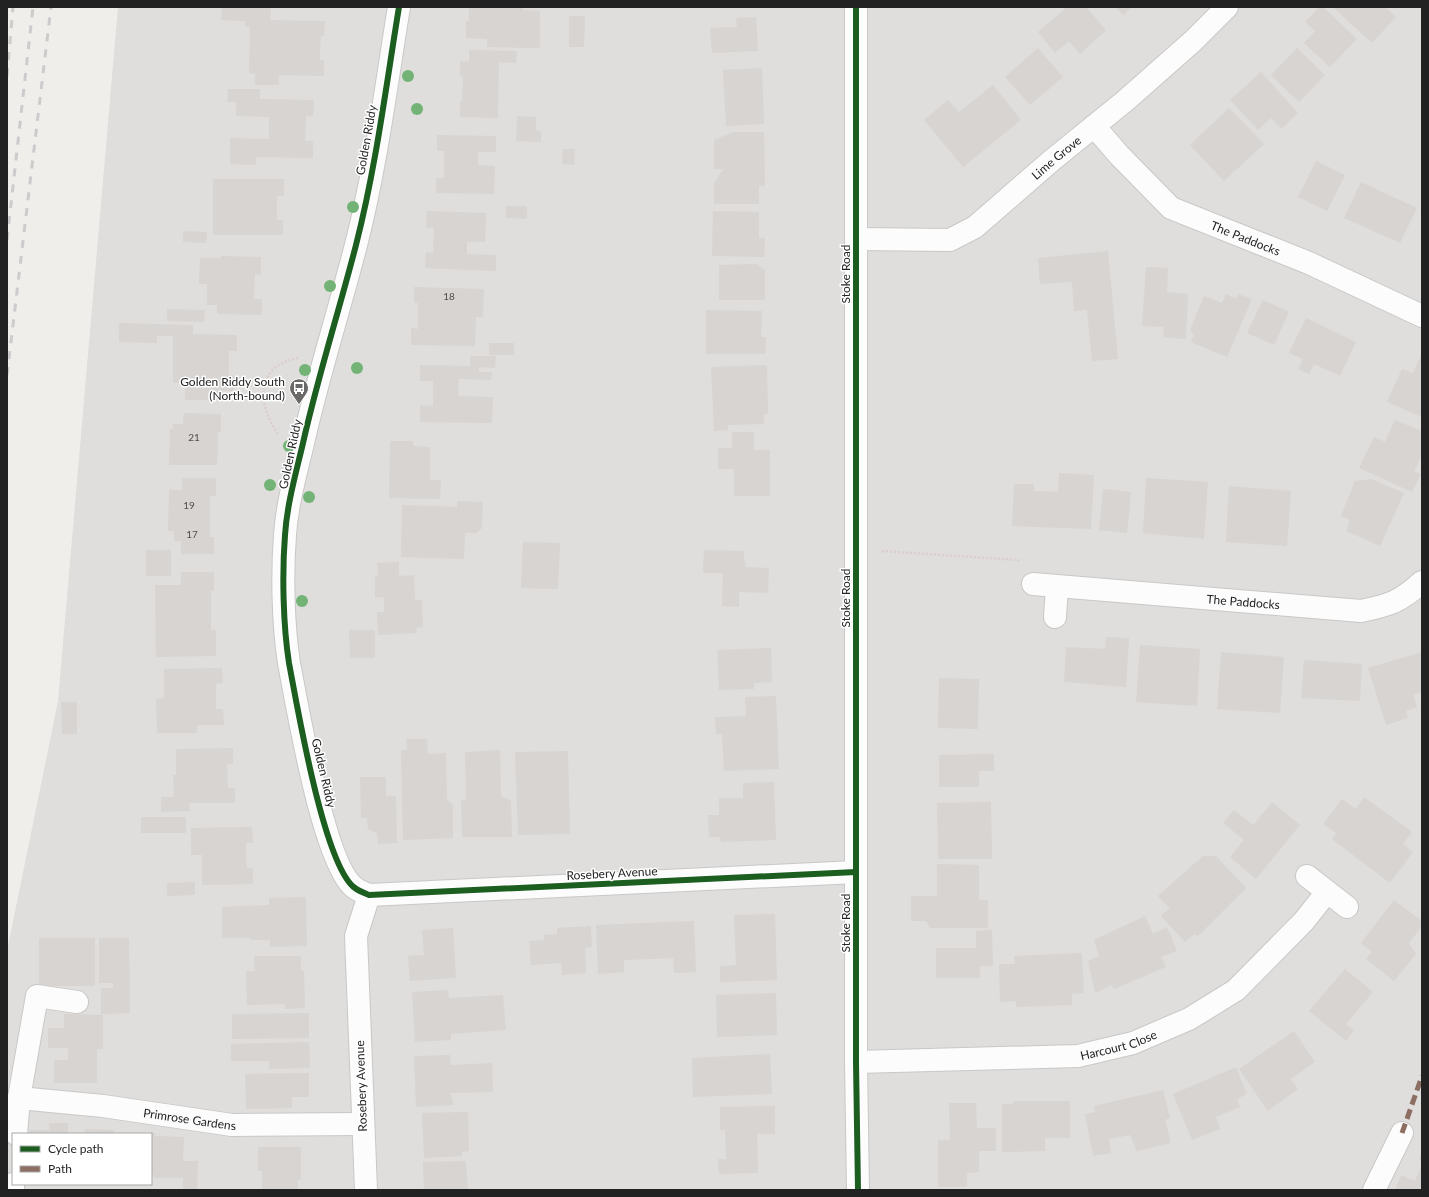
<svg xmlns="http://www.w3.org/2000/svg" width="1429" height="1197" font-family="Lato,sans-serif">
  <style>
    .residential { fill: #dfdedc; fill-rule: evenodd }
    .building { fill: #d7d4d2 }
    .lines { fill: none; stroke-linecap: round; stroke-linejoin: round }
    .minor-casing { stroke: #c9c8c7; stroke-width: 24 }
    .tertiary-casing { stroke: #c9c8c7; stroke-width: 24 }
    .path { stroke: #dccecd; stroke-width: 2.5; stroke-dasharray: 2 2; stroke-linecap: butt }
    .minor { stroke: #fdfcfc; stroke-width: 22 }
    .tertiary { stroke: #fdfcfc; stroke-width: 22 }
    .rail { stroke: #ccc; stroke-width: 3; stroke-dasharray: 8 8; stroke-linecap: butt }
    .quiet { stroke: #8d6e63; stroke-width: 5; stroke-dasharray: 10 5; stroke-linecap: butt }
    .cycleway-casing { stroke: #fff; stroke-width: 8 }
    .cycleway { stroke: #1b5e20; stroke-width: 6 }
    .tree { fill: #73b476 }
    .labels { text-anchor: middle; dominant-baseline: central; stroke-width: 3; stroke-linejoin: round; paint-order: stroke }
    .number-label { font-size: 10px; fill: #4f4e4e }
    .street-label { font-size: 12px; fill: #222; stroke: #fff }
    .poi-label { font-size: 12px; fill: #222; stroke: #fff; text-anchor: end }
  </style>
  <rect width="100%" height="100%" fill="#f0eeeb"/>
  <path class="residential" d="M118,7H1422V1190H7V951L58,701ZM13,1134H151V1184H13Z"/>
  <g class="building">
    <path d="M222,7H271L270,20L325,21L324,36H321L320,49V60H324V76L279,75V85H255V74L249,73L250,27L245,26V21L221,20Z"/>
    <path d="M469,7H523V10L540,11V48L487,47V39L466,38V21H469Z"/>
    <path d="M1067,7H1086L1106,30L1080,54L1069,41L1055,53L1038,32Z"/>
    <path d="M1115,7H1132L1123,15Z"/>
    <path d="M1319,7H1323L1357,39L1330,67L1304,43L1315,31L1305,22Z"/>
    <path d="M1333,7H1385L1396,17L1372,43Z"/>
    <path d="M569,16H585L584,47H569Z"/>
    <path d="M756,17L758,51L712,53L710,28L737,27L736,18Z"/>
    <path d="M1038,48L1063,77L1030,105L1005,77Z"/>
    <path d="M1297,48L1325,75L1299,102L1271,75Z"/>
    <path d="M469,50L517,51L516,63L499,62L498,118L460,117V102H462L463,77L460,76V61L469,62Z"/>
    <path d="M762,68L764,124L726,126L723,70Z"/>
    <path d="M1261,72L1298,113L1281,129L1271,118L1258,130L1230,100Z"/>
    <path d="M993,85L1021,120L963,167L924,120L948,100L959,112Z"/>
    <path d="M228,89H260V99L314,100L313,116H306L305,141H313V158L256,157V165L230,164V138L269,139V117L236,116V102H227Z"/>
    <path d="M1229,108L1264,144L1224,181L1190,145Z"/>
    <path d="M517,116L536,117V130L541,131V142L516,141Z"/>
    <path d="M734,132H764L765,186H759V204H714V184L723,169H714V140Z"/>
    <path d="M437,135L496,136V152H478V165L495,166L494,194L436,193V178H444V151H437Z"/>
    <path d="M563,149H575L574,165L562,164Z"/>
    <path d="M1316,161L1345,175L1327,211L1298,197Z"/>
    <path d="M213,179H284V196H277V220H283V235H213Z"/>
    <path d="M1361,182L1417,208L1400,243L1344,218Z"/>
    <path d="M506,206H527V219L506,218Z"/>
    <path d="M427,211L486,213L485,242H467V254L496,255V271L425,268L426,252L433,253L434,228H426Z"/>
    <path d="M713,211L759,212V238H765L764,257L712,256Z"/>
    <path d="M183,231L207,232L206,243L183,242Z"/>
    <path d="M1108,251L1118,359L1092,361L1087,310L1074,311L1072,282L1040,284L1038,258Z"/>
    <path d="M221,256L261,257V275L255,274L254,299H262V315L217,314V305H207V284H199L200,258H221Z"/>
    <path d="M756,264L765,270V300H719V265Z"/>
    <path d="M1146,267L1168,268L1167,292L1188,294L1186,339L1163,337L1164,327L1142,326Z"/>
    <path d="M414,287L484,289L483,317H476L475,346L411,345V328L418,329V303H414Z"/>
    <path d="M1226,294L1236,299L1238,294L1252,299L1227,357L1191,342L1194,335L1190,330L1204,296L1222,303Z"/>
    <path d="M1263,300L1289,312L1274,345L1247,333Z"/>
    <path d="M167,309L205,310L204,322L167,321Z"/>
    <path d="M706,310L762,311L761,337H766L765,354H706Z"/>
    <path d="M1306,318L1356,342L1340,376L1314,364L1309,374L1298,369L1303,359L1289,353Z"/>
    <path d="M119,323L193,325V334L237,335V351H229V375L236,376L235,391H220V400H185V383H173V336H157V343L119,342Z"/>
    <rect x="489" y="343" width="25" height="12"/>
    <path d="M1422,353V417L1387,402L1402,369L1413,373Z"/>
    <path d="M470,356H496L495,368L479,367V372H492L491,380L459,379L458,396L493,397L492,423L420,422V405L433,406V381H420V365L470,366Z"/>
    <path d="M767,365L768,414H764V424L728,425V430L714,431L711,367Z"/>
    <path d="M184,413L221,414V432H218L217,465H169L170,429H173V424H183Z"/>
    <path d="M1395,420L1422,431V455L1414,471L1421,474L1412,492L1359,468L1374,437L1385,442Z"/>
    <path d="M732,432H754V450H770V496H734V469H718V448H732Z"/>
    <path d="M390,441H413V446L430,447V480H441L440,499L389,498Z"/>
    <path d="M1059,473L1094,475L1091,529L1012,526L1014,484H1034V491L1058,492Z"/>
    <path d="M182,478H216V496H210V537H214V554H181V541H174V531H168L169,490H182Z"/>
    <path d="M1146,478L1208,482L1204,539L1143,533Z"/>
    <path d="M1371,479L1404,493L1380,546L1346,531L1350,520L1341,516L1355,481Z"/>
    <path d="M1229,486L1291,491L1287,546L1226,542Z"/>
    <path d="M1103,489L1131,492L1127,533L1099,530Z"/>
    <path d="M457,501L483,502L482,528L476,533H465L464,559L401,557L402,505L457,507Z"/>
    <path d="M523,542L560,543L558,589L521,588Z"/>
    <rect x="146" y="550" width="25" height="26"/>
    <path d="M704,550L743,551L746,567L769,568L768,593L739,592V607L722,606L723,573H703Z"/>
    <path d="M399,562V576L414,575L415,600H422L423,627L416,628L417,633L378,635L377,612H384V597L375,598V576H378L377,563Z"/>
    <path d="M181,572H214V591H211V630H216V656L156,657L155,585H181Z"/>
    <path d="M349,630H375V658H350Z"/>
    <path d="M1106,637L1129,638L1126,687L1064,682L1066,647L1105,649Z"/>
    <path d="M1140,645L1200,649L1197,706L1136,702Z"/>
    <path d="M771,648L772,682L754,683V689L719,690L717,650Z"/>
    <path d="M1221,652L1284,657L1280,713L1217,709Z"/>
    <path d="M1422,652V692L1413,695L1417,707L1406,711L1408,718L1386,725L1368,668Z"/>
    <path d="M1304,660L1362,664L1360,701L1301,698Z"/>
    <path d="M222,668L223,683L216,684V709H223L224,725H197V733H157L156,699L164,698V669Z"/>
    <path d="M939,678L979,679L978,729L938,728Z"/>
    <path d="M776,696L779,769L724,771L722,734H716L715,717L746,716L745,697Z"/>
    <path d="M61,702H77V734H62Z"/>
    <path d="M406,739H427L428,754L446,753L447,800L453,805V838L403,840L401,750H407Z"/>
    <path d="M233,748V764H227L228,788H235V803H189L190,811L161,812V797H174L173,775H176V749Z"/>
    <path d="M500,750L501,796L511,801L512,837H462L461,801L466,799L465,752Z"/>
    <path d="M568,751L570,834L518,835L515,752Z"/>
    <path d="M994,754V771H979V787H939V755Z"/>
    <path d="M360,777H386V796H396L397,843L378,844L377,833L368,829L367,818H361Z"/>
    <path d="M774,782L776,840L721,842L720,837H709L708,815H719V798H743V783Z"/>
    <path d="M1364,797L1412,832L1403,844L1413,852L1390,883L1332,839L1336,833L1323,824L1342,799L1356,809Z"/>
    <path d="M991,802L992,859H938L937,803Z"/>
    <path d="M1272,802L1300,825L1256,879L1230,857L1244,840L1223,823L1234,810L1253,825Z"/>
    <rect x="141" y="817" width="45" height="16"/>
    <path d="M252,827L253,843H246V854L247,868H253V884L202,885V855H191V828Z"/>
    <path d="M1203,856H1216L1246,888L1198,936L1194,934L1185,942L1161,916L1170,908L1158,896Z"/>
    <path d="M937,864L979,865V900H988V928H930L926,921H911V896H937Z"/>
    <path d="M195,882V895L167,896V883Z"/>
    <path d="M306,897L307,946L270,947V940H250V938H222V907L269,905V898Z"/>
    <path d="M1394,900L1422,921V926L1409,943L1416,954L1394,981L1366,959L1372,952L1361,943Z"/>
    <path d="M775,914L777,980L720,982V966L736,965L734,915Z"/>
    <path d="M1145,916L1153,934L1167,927L1177,951L1161,957L1166,967L1114,989L1112,985L1095,993L1088,961L1099,956L1094,940Z"/>
    <path d="M694,921L696,972L674,973L673,958L624,960V972L598,974L596,925Z"/>
    <path d="M591,926L592,947L585,948L586,973L562,975L561,963L531,965L529,941L544,940V935L557,934V928Z"/>
    <path d="M453,928L456,978L410,981L408,956L424,955L422,930Z"/>
    <path d="M992,930L993,966H980V978H936V948H976V931Z"/>
    <rect x="39" y="938" width="56" height="48"/>
    <path d="M99,938H129L130,1013L101,1014V988H113V983H99Z"/>
    <path d="M1082,953L1084,993L1072,994V1005L1016,1007V1001L1000,1002L999,964H1015L1014,956Z"/>
    <path d="M254,956H301V971H304L305,1008L285,1009V1004L247,1005L246,971H255Z"/>
    <path d="M1345,969L1373,992L1346,1024L1354,1030L1346,1041L1309,1011Z"/>
    <path d="M448,990L449,998L503,995L506,1030L451,1034V1040L415,1042L412,992Z"/>
    <path d="M776,993L777,1035L717,1037L716,995Z"/>
    <path d="M309,1013V1038L232,1039V1014Z"/>
    <path d="M64,1014L103,1015V1049H97V1083H54V1060H68V1048H48V1028H64Z"/>
    <path d="M1294,1031L1315,1062L1291,1079L1298,1089L1268,1111L1239,1069Z"/>
    <path d="M309,1042L310,1068L269,1069V1061H231V1044Z"/>
    <path d="M770,1054L772,1094L693,1097L692,1058Z"/>
    <path d="M450,1055L451,1065L492,1063L493,1092L450,1093L454,1105L416,1107L414,1056Z"/>
    <path d="M1236,1067L1247,1094L1237,1099L1240,1107L1216,1117L1220,1129L1192,1140L1173,1094Z"/>
    <path d="M309,1073V1097H292V1108L246,1109L245,1074Z"/>
    <path d="M1163,1090L1170,1118L1165,1120L1171,1143L1137,1151L1130,1135L1109,1139L1111,1153L1093,1156L1085,1114L1095,1112L1094,1106Z"/>
    <path d="M1013,1101H1070V1138H1045V1151L1002,1152V1104H1013Z"/>
    <path d="M949,1103H976L977,1128H996V1151H979V1172L967,1173V1187H938V1140H950Z"/>
    <path d="M775,1106V1134H757L758,1173L719,1174L718,1159H726L725,1130H720V1107Z"/>
    <path d="M468,1112L469,1151L462,1152V1156L424,1158L422,1113Z"/>
    <path d="M49,1123H68V1134H29V1130H49Z"/>
    <path d="M85,1129L114,1130V1134H84Z"/>
    <path d="M151,1133H155V1136L184,1137L183,1161H198L197,1189H183V1178H154V1175H151Z"/>
    <path d="M258,1147H301V1180H298V1190H262V1171H258Z"/>
    <path d="M1422,1152V1161L1419,1160Z"/>
    <path d="M466,1161L468,1190H424L423,1162Z"/>
    <path d="M1422,1164V1190H1395L1401,1175L1415,1181Z"/>
  </g>
  <g class="lines">
    <defs>
      <g id="minor">
        <path d="M399,7C386,86 376,167 356,245C339,311 318,376 303,443C296,473 287,504 285,535C282,573 283,625 289,663C297,705 324,866 355,888C359,891 364,893 369,895L856,872"/>
        <path id="s1" d="M1094,126L1119,155L1171,208L1309,263L1422,316"/>
        <path id="s2" d="M856,239L950,240L975,227L1051,161L1125,101L1193,41L1227,7"/>
        <path id="s3" d="M1033,584L1361,611C1390,605 1400,602 1422,582"/>
        <path d="M1055,617L1057,587"/>
        <path d="M1307,876L1347,907"/>
        <path id="s4" d="M856,1062L1078,1056L1133,1043L1189,1019L1236,990L1304,921L1327,892"/>
        <path id="s5" d="M19,1098L103,1106L232,1125L362,1124"/>
        <path d="M16,1134L19,1098L37,996L77,1002"/>
        <path d="M13,1184V1190"/>
        <path d="M366,1190L356,936L369,895"/>
        <path d="M1374,1190L1402,1133"/>
      </g>
      <path id="tertiary" d="M856,7V1062L858,1190"/>
    </defs>
    <use href="#minor" class="minor-casing"/>
    <use href="#tertiary" class="tertiary-casing"/>
    <g class="path">
      <path d="M278,434C257,404 255,366 298,358"/>
      <path d="M882,551L1018,560L1020,562"/>
    </g>
    <use href="#minor" class="minor"/>
    <use href="#tertiary" class="tertiary"/>
    <g class="rail">
      <path d="M7,76L13,7"/>
      <path d="M7,240L33,7"/>
      <path d="M7,375L51,7"/>
    </g>
    <path class="quiet" d="M1402,1133L1422,1076"/>
    <defs>
      <g id="cycleway">
        <path d="M399,7C386,86 376,167 356,245C339,311 318,376 303,443C296,473 287,504 285,535C282,573 283,625 289,663C297,705 324,866 355,888C359,891 364,893 369,895L856,872"/>
        <path d="M856,7V1062L858,1190"/>
      </g>
    </defs>
    <use href="#cycleway" class="cycleway-casing"/>
    <use href="#cycleway" class="cycleway"/>
  </g>
  <g class="tree">
    <circle cx="408" cy="76" r="6"/>
    <circle cx="417" cy="109" r="6"/>
    <circle cx="353" cy="207" r="6"/>
    <circle cx="330" cy="286" r="6"/>
    <circle cx="357" cy="368" r="6"/>
    <circle cx="305" cy="370" r="6"/>
    <circle cx="289" cy="446" r="6"/>
    <circle cx="270" cy="485" r="6"/>
    <circle cx="309" cy="497" r="6"/>
    <circle cx="302" cy="601" r="6"/>
  </g>
  <defs>
    <symbol id="bus-pin" viewBox="-11 -11 22 30"><path d="M0 17L-7.5 6A9.5 9.5 0 1 1 7.5 6Z" fill="#6a6968" stroke="#fff"/><path d="M-5-6H5V4H4V6H2V4H-2V6H-4V4H-5ZM-3.5-4V0h7V-4ZM-3.5 1.2v1.5H-2V1.2ZM2 1.2v1.5H3.5V1.2Z" fill="#fff"/></symbol>
  </defs>
  <g fill-rule="evenodd">
    <use href="#bus-pin" x="288" y="377" width="22" height="30"/>
  </g>
  <g class="labels">
    <g class="number-label">
      <text x="449" y="296">18</text>
      <text x="194" y="437">21</text>
      <text x="189" y="505">19</text>
      <text x="192" y="534">17</text>
    </g>
    <g class="street-label">
      <text transform="translate(366 140) rotate(-80)">Golden Riddy</text>
      <text stroke="none"><textPath href="#s2" startOffset="229">Lime Grove</textPath></text>
      <text stroke="none"><textPath href="#s1" startOffset="193">The Paddocks</textPath></text>
      <text transform="translate(845 274) rotate(-90)">Stoke Road</text>
      <text transform="translate(290 454) rotate(-78)">Golden Riddy</text>
      <text transform="translate(845 598) rotate(-90)">Stoke Road</text>
      <text stroke="none"><textPath href="#s3" startOffset="211">The Paddocks</textPath></text>
      <text transform="translate(324 773) rotate(77)">Golden Riddy</text>
      <text transform="translate(612 873) rotate(-3)">Rosebery Avenue</text>
      <text transform="translate(845 923) rotate(-90)">Stoke Road</text>
      <text stroke="none"><textPath href="#s4" startOffset="264">Harcourt Close</textPath></text>
      <text transform="translate(361 1086) rotate(-92)">Rosebery Avenue</text>
      <text stroke="none"><textPath href="#s5" startOffset="172">Primrose Gardens</textPath></text>
    </g>
    <g class="poi-label">
      <text x="285" y="381">Golden Riddy South<tspan x="285" dy="14">(North-bound)</tspan></text>
    </g>
  </g>
  <rect width="1429" height="1197" fill="none" stroke="#222222" stroke-width="16"/>
  <rect x="12" y="1133" width="140" height="52" fill="#ffffff" stroke="#a7a7a7"/>
  <rect x="20" y="1146" width="20" height="6" fill="#1b5e20" stroke="#a7a7a7"/>
  <text x="48" y="1153" font-size="12" fill="#222222">Cycle path</text>
  <rect x="20" y="1166" width="20" height="6" fill="#8d6e63" stroke="#a7a7a7"/>
  <text x="48" y="1173" font-size="12" fill="#222222">Path</text>
</svg>
